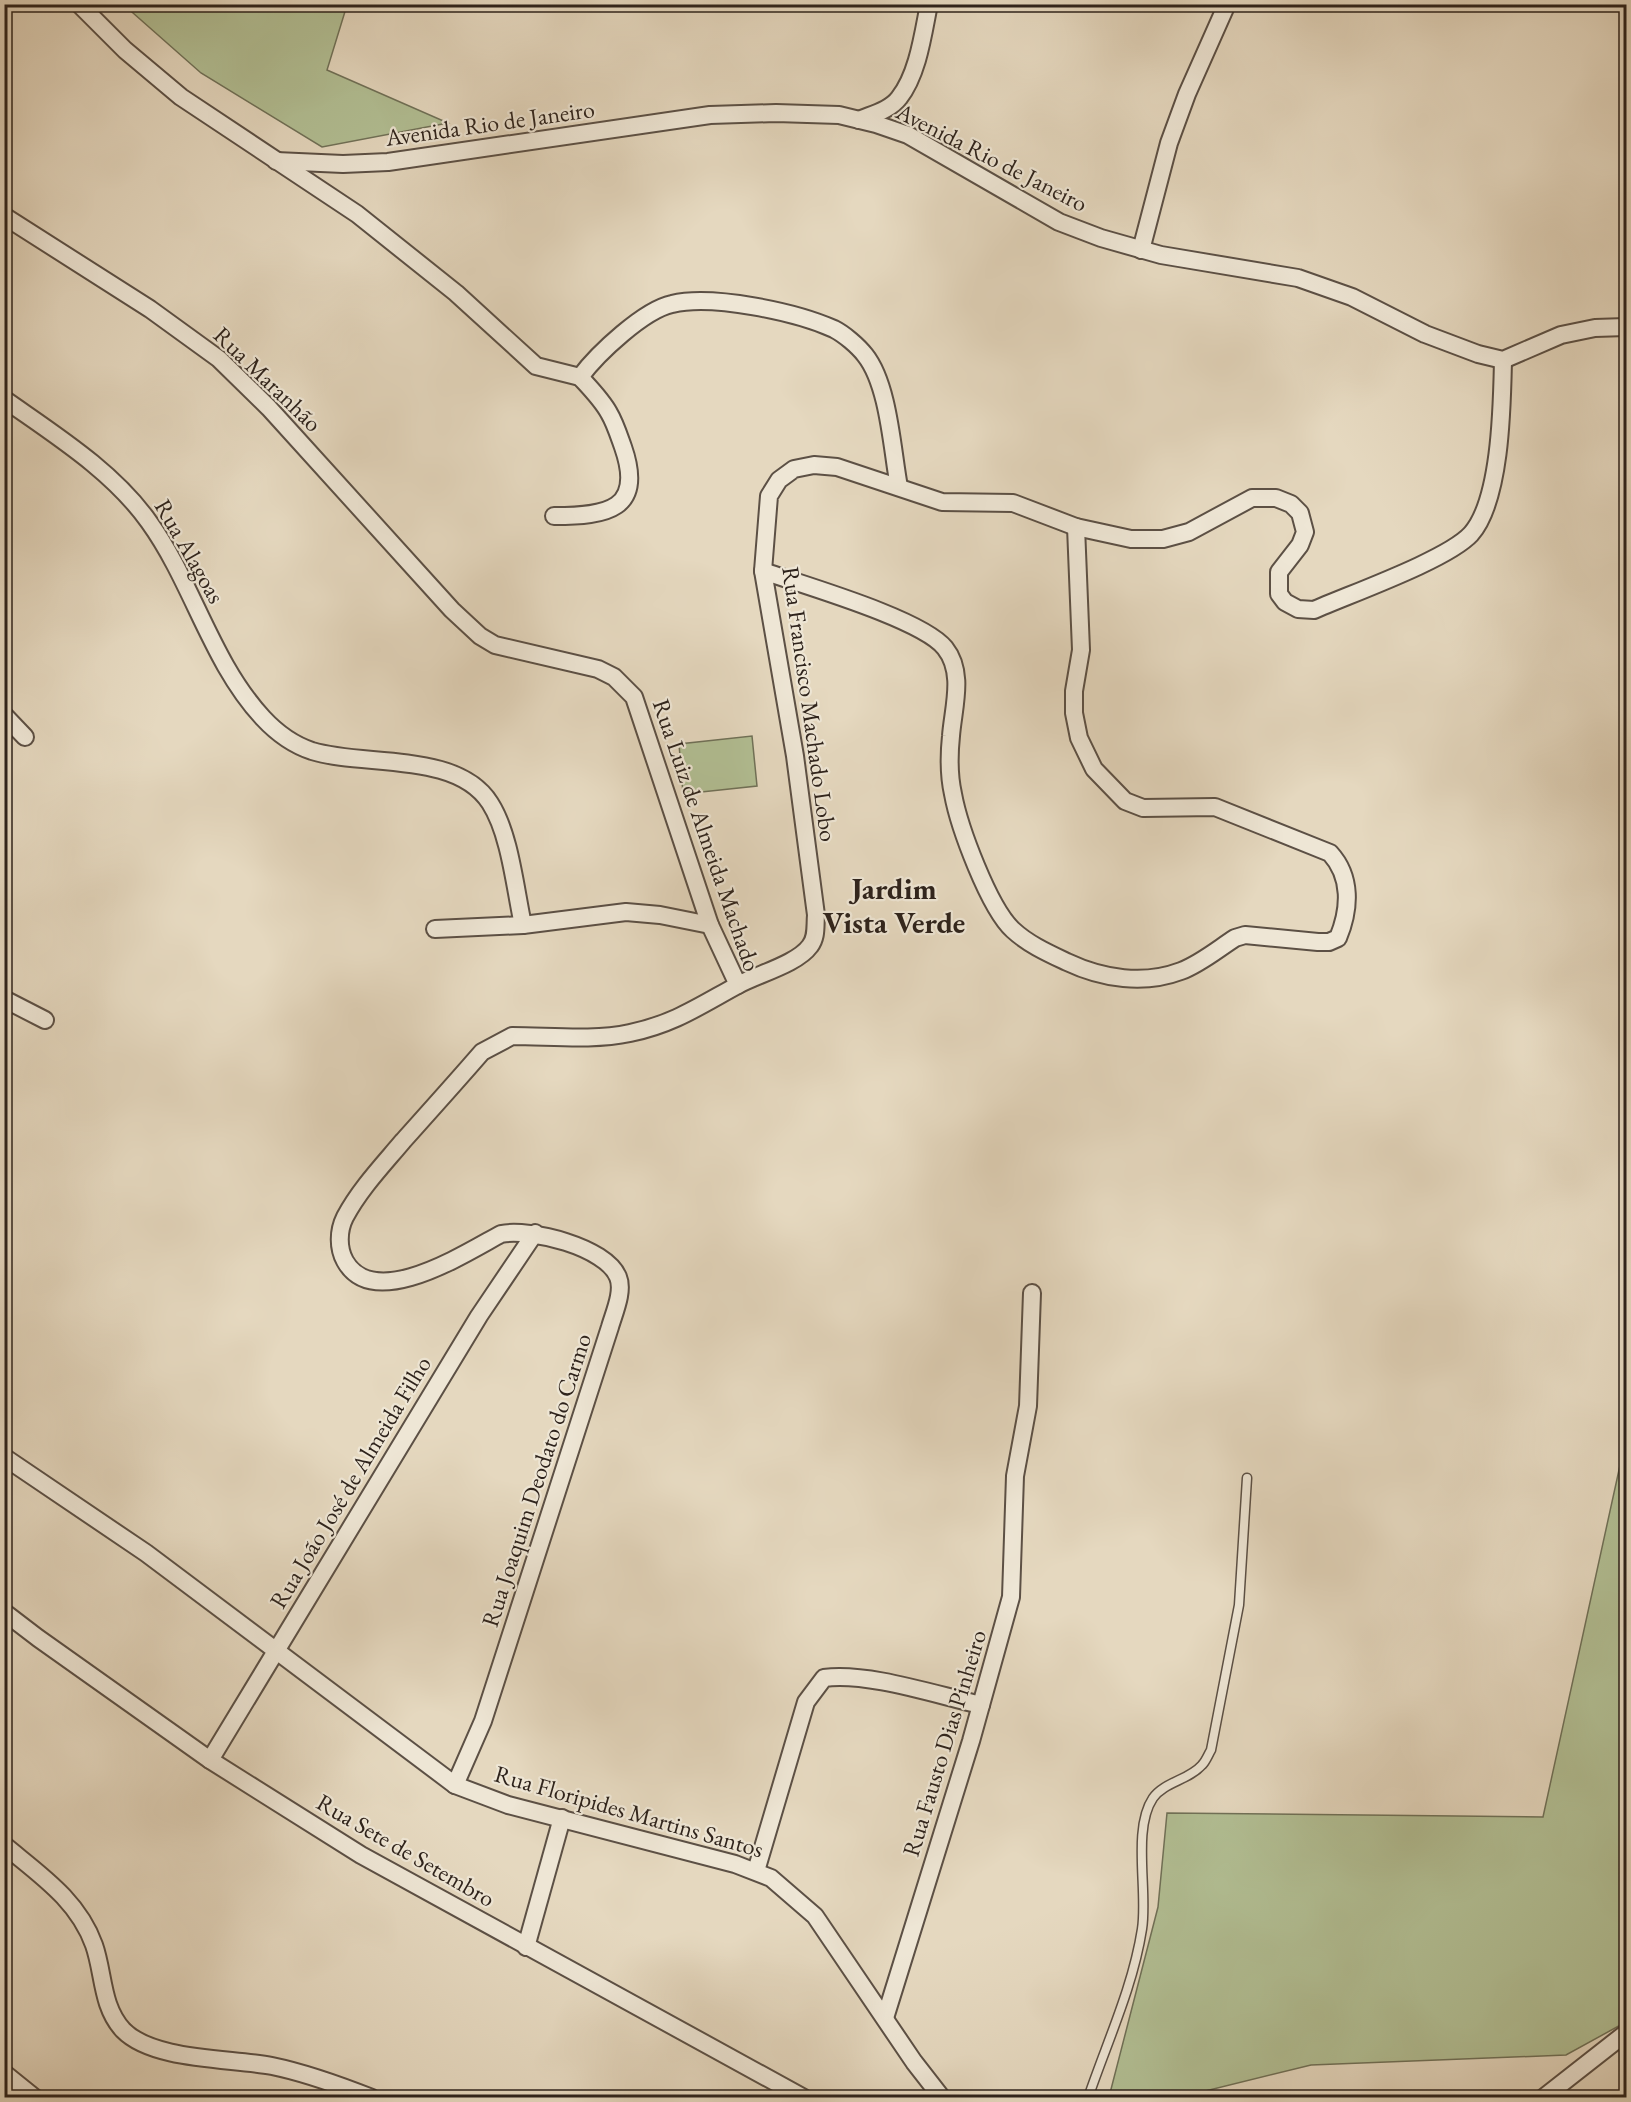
<svg xmlns="http://www.w3.org/2000/svg" width="1631" height="2102" font-family="'EB Garamond',serif">
  <style>
    .green { fill: #b2bf94; stroke: #707158; stroke-width: 1.5 }
    .lines { fill: none; stroke-linecap: round; stroke-linejoin: round }
    .lane-casing { stroke: #5c5045; stroke-width: 11 }
    .street-casing { stroke: #5c5045; stroke-width: 20 }
    .lane { stroke: #eee6d5; stroke-width: 8 }
    .street { stroke: #eee6d5; stroke-width: 16 }
    .labels { text-anchor: middle; dominant-baseline: central; stroke-width: 4.5; stroke-linejoin: round; paint-order: stroke }
    .street-label { font-size: 24px; fill: #2e231c; stroke: #eee6d5 }
    .district-label { font-size: 30px; font-weight: bold; fill: #2e231c; stroke: #eee6d5 }
  </style>
  <rect width="100%" height="100%" fill="#e5d8bf"/>
  <filter id="stains"><feTurbulence type="fractalNoise" baseFrequency=".00333" numOctaves="4"/><feColorMatrix values="0 0 0 0 .2 0 0 0 0 .09 0 0 0 0 .02 0 0 0 .5 -.17"/></filter>
  <radialGradient id="worn" r=".72"><stop offset=".6" stop-color="#630" stop-opacity="0"/><stop offset="1" stop-color="#630" stop-opacity=".3"/></radialGradient>
  <g class="green">
    <path d="M124,5H347L327,70L448,123L322,147L201,73Z"/>
    <path d="M752,736L757,786L683,794L679,744Z"/>
    <path d="M1626,1438V2022L1566,2055L1311,2065L1181,2097H1109L1158,1907L1167,1813L1543,1817Z"/>
  </g>
  <g class="lines">
    <defs>
      <path id="lane" d="M1088,2098C1107,2042 1133,1987 1142,1929C1148,1892 1132,1829 1153,1798C1164,1782 1189,1780 1202,1765C1206,1761 1208,1755 1211,1750L1239,1605L1247,1478"/>
      <g id="street">
        <path d="M79,4L125,50L181,97L357,214L456,293L536,366L580,377C598,353 644,310 672,304C712,294 796,312 834,329C844,334 858,346 865,355C889,385 892,450 899,487"/>
        <path d="M859,120C873,114 890,110 899,98C918,74 923,34 929,4"/>
        <path d="M276,161L343,164L388,162L710,115L776,113L839,115L876,124L908,135L1059,222L1101,238L1161,255L1298,278L1352,297L1425,334L1478,354L1503,360L1561,335L1595,328L1626,327"/>
        <path d="M4,216L150,309L219,359L269,408L452,610L480,636L495,645L598,669L614,677L634,697L710,925L738,985"/>
        <path d="M1141,250L1169,143L1187,94L1227,4"/>
        <path d="M4,399C55,435 113,471 149,522C193,583 211,662 263,718C276,732 294,745 312,751C364,767 457,751 490,803C510,834 515,888 523,925"/>
        <path d="M554,516C607,516 645,510 623,447C619,436 615,423 609,413C602,400 590,388 580,377"/>
        <path d="M763,571C803,585 922,619 945,648C965,673 953,708 951,736C949,755 949,776 953,794C959,827 989,908 1013,930C1028,944 1048,953 1067,962C1103,979 1144,985 1181,971C1200,964 1218,949 1235,938L1245,935L1318,942H1329L1338,938C1350,909 1352,877 1330,853L1215,807L1143,808L1125,801L1094,769L1079,738L1074,713V691L1081,650L1076,527"/>
        <path d="M4,715L25,737"/>
        <path d="M435,929L523,925L626,912L660,915L710,925"/>
        <path d="M4,999L45,1020"/>
        <path d="M4,1457L146,1553L455,1785L508,1805L735,1864L771,1878L815,1916L914,2062L942,2098"/>
        <path d="M4,1612L38,1638L210,1760L361,1855L804,2098"/>
        <path d="M210,1760L479,1316L535,1233"/>
        <path d="M455,1785L483,1721L610,1327C614,1313 624,1291 618,1277C606,1247 530,1228 501,1234C467,1252 374,1313 345,1261C338,1248 338,1231 345,1217C360,1189 382,1166 403,1141C429,1112 456,1082 482,1052L512,1036C550,1036 593,1041 630,1033C674,1024 701,1005 738,985C758,974 797,964 810,946C817,937 815,926 816,915L795,756L763,571L769,496L779,480L794,469L814,465L837,467L942,502L1013,503L1076,527L1131,539H1163L1189,532L1252,498H1276L1291,504L1300,513L1305,532L1300,545L1279,572V594L1285,602L1298,609L1314,610C1350,594 1447,560 1471,534C1501,500 1502,405 1503,360"/>
        <path d="M4,1845C40,1875 78,1900 94,1945C104,1973 101,2006 123,2030C153,2061 231,2058 272,2066C306,2073 339,2085 372,2098"/>
        <path d="M756,1871L806,1702L824,1678C868,1672 936,1695 981,1705"/>
        <path d="M526,1947L562,1818"/>
        <path d="M885,2018L971,1741L1011,1597L1015,1476L1028,1406L1032,1293"/>
        <path d="M4,2073L35,2098"/>
        <path d="M1543,2098L1626,2033"/>
      </g>
    </defs>
    <use href="#lane" class="lane-casing"/>
    <use href="#street" class="street-casing"/>
    <use href="#lane" class="lane"/>
    <use href="#street" class="street"/>
  </g>
  <g class="labels">
    <g class="street-label">
      <text transform="translate(490 123) rotate(-8)">Avenida Rio de Janeiro</text>
      <text transform="translate(992 157) rotate(27)">Avenida Rio de Janeiro</text>
      <text transform="translate(268 379) rotate(44)">Rua Maranhão</text>
      <text transform="translate(190 551) rotate(60)">Rua Alagoas</text>
      <text transform="translate(810 704) rotate(82)">Rua Francisco Machado Lobo</text>
      <text transform="translate(707 835) rotate(71)">Rua Luiz de Almeida Machado</text>
      <text transform="translate(536 1480) rotate(-72)">Rua Joaquim Deodato do Carmo</text>
      <text transform="translate(350 1482) rotate(-59)">Rua João José de Almeida Filho</text>
      <text transform="translate(944 1743) rotate(-73)">Rua Fausto Dias Pinheiro</text>
      <text transform="translate(629 1811) rotate(16)">Rua Floripides Martins Santos</text>
      <text transform="translate(406 1850) rotate(30)">Rua Sete de Setembro</text>
    </g>
    <g class="district-label">
      <text x="894" y="888">Jardim<tspan x="894" dy="34">Vista Verde</tspan></text>
    </g>
  </g>
  <rect width="1631" height="2102" fill="none" stroke="#e5d8bf" stroke-width="24"/>
  <rect x="6" y="6" width="1619" height="2090" fill="none" stroke="#2e231c" stroke-width="3"/>
  <rect x="12" y="12" width="1607" height="2078" fill="none" stroke="#2e231c" stroke-width="1.5"/>
  <rect width="100%" height="100%" filter="url(#stains)"/>
  <rect width="100%" height="100%" fill="url(#worn)"/>
</svg>
